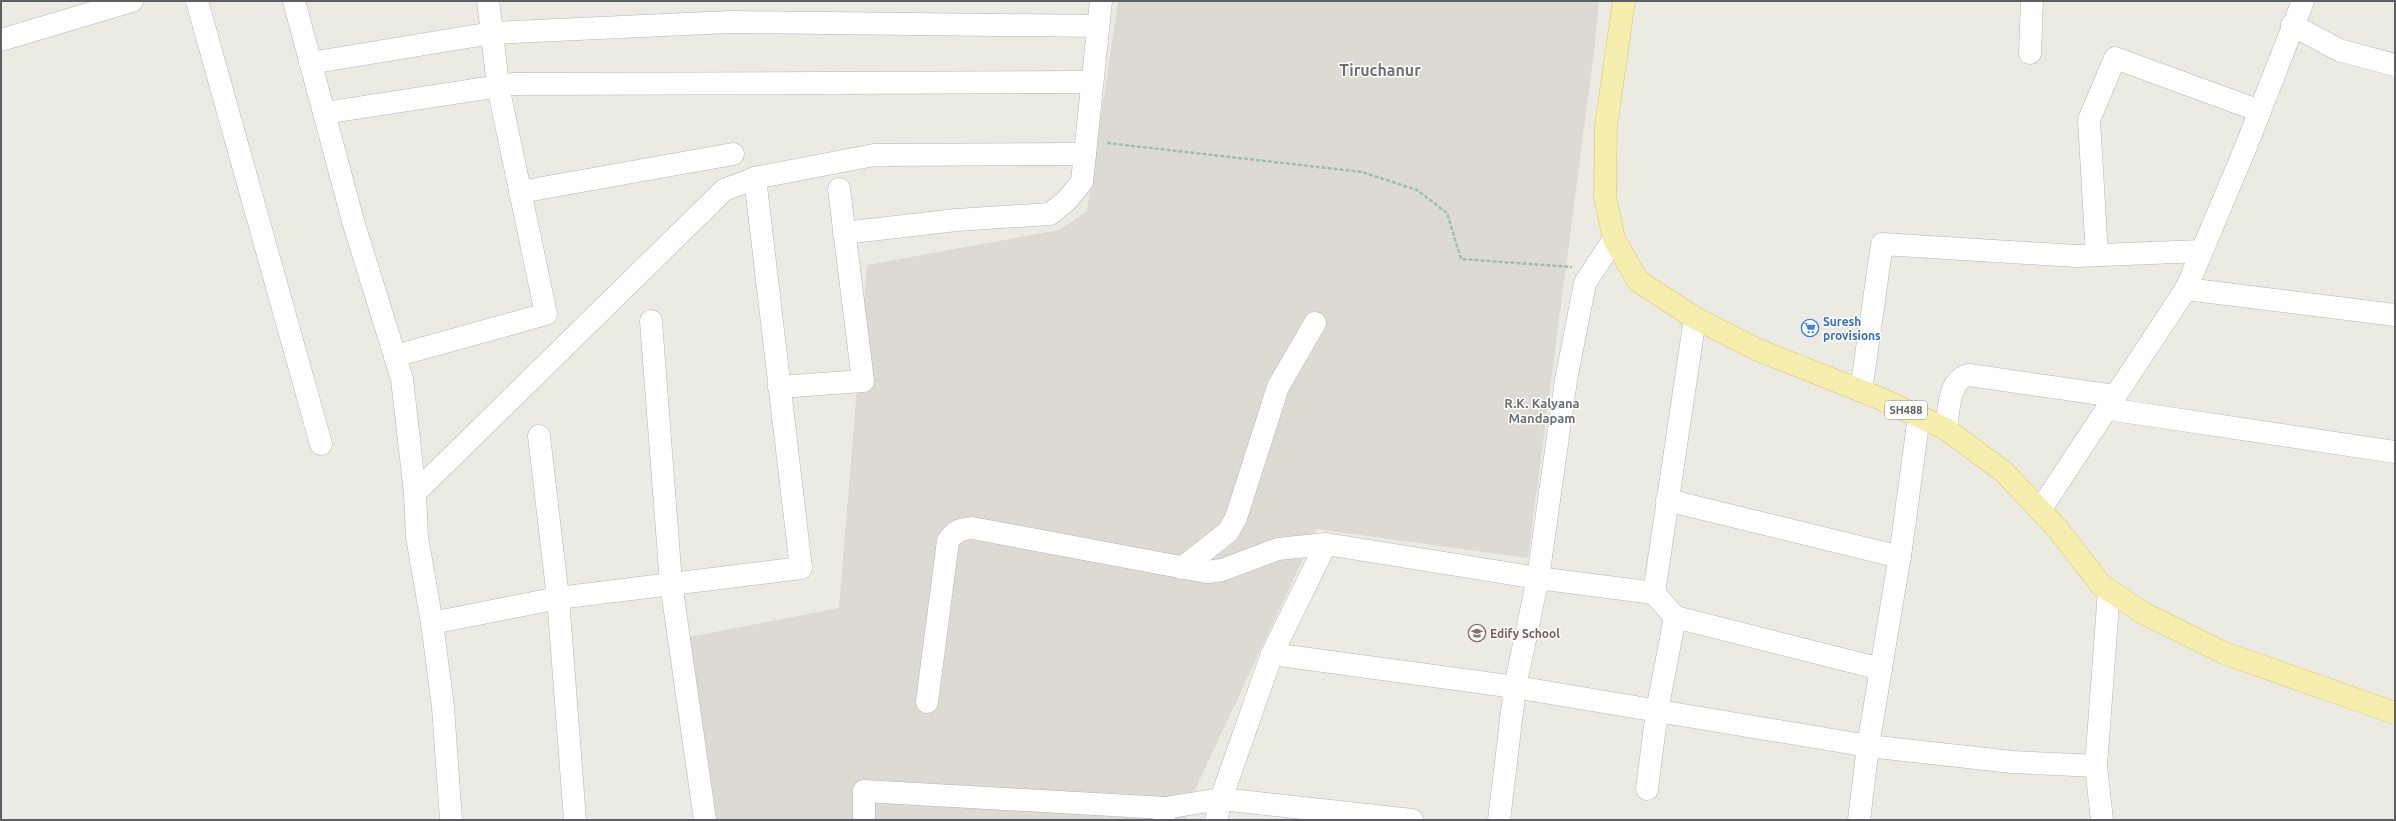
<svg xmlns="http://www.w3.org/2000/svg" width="2396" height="821" font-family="Ubuntu,sans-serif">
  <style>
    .education { fill: #dcdad2 }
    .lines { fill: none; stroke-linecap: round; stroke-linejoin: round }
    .minor-casing { stroke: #b3b5b9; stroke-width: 23 }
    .major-casing { stroke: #e1c567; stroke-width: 23 }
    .path { stroke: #9cc1a9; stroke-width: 2.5; stroke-dasharray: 4 2; stroke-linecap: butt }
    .minor { stroke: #fff; stroke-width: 22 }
    .major { stroke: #f5eeaf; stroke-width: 22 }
    .labels { text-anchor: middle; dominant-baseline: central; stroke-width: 3; stroke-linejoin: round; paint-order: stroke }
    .shield { fill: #fff; stroke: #8c8e91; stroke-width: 1 }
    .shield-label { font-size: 11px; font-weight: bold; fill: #5b5e62 }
    .shop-label { font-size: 12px; font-weight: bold; fill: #366cbe; stroke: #fff; text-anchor: start }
    .education-label { font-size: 12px; font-weight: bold; fill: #785e54; stroke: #fff; text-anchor: start }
    .neighbourhood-label { font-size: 13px; font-weight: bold; fill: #6c7074; stroke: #fff }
    .district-label { font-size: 16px; font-weight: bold; fill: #6c7074; stroke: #fff }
  </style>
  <rect width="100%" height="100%" fill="#ecebe3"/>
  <path class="education" d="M1118,1H1599L1595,44L1528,558L1317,529L1186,809V820H708L689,637L839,608L867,265L1059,230L1087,211Z"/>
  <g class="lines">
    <defs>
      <g id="minor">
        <path d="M197,1L321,444"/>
        <path d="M294,1L353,221L402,379L415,493L417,537L432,623L443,707L451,820"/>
        <path d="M488,1L492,33L729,22L1098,26"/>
        <path d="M2292,25L2339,50L2395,65"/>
        <path d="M1,40L132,1"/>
        <path d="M2030,53L2032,1"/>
        <path d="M310,63L492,33L498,86L546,314L395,356"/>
        <path d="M324,113L512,84L1092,82"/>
        <path d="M520,192L733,154"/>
        <path d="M844,233L956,220L1050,214L1066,201L1082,182L1101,1"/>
        <path d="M2097,255L2089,120L2115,58L2260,111"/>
        <path d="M2186,289L2395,315"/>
        <path d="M651,321L671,583L705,820"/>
        <path d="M779,387L863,381L839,189"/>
        <path d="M1861,391L1882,244L2076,256L2202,251"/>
        <path d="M2108,409L2395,452"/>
        <path d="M1919,416L1901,549L1868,746L2012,762L2096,766L2109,591"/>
        <path d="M1946,429C1949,411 1948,379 1969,375L2115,396"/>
        <path d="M415,493L724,190L755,178L874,155L1085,154"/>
        <path d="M1667,500L1900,557"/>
        <path d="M2040,510L2186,289L2245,149L2303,1"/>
        <path d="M1182,568L1228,532L1236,518L1278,387L1315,323"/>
        <path d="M1675,617L1881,669"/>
        <path d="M432,623L558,598L539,436"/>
        <path d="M1272,654L1515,687L1868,746L1859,820"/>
        <path d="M927,702L948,541C955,531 960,529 972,528L1207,572L1222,570L1278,549L1326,544L1538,578L1654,593L1695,318"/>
        <path d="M2096,766L2102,820"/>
        <path d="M1647,789L1657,711L1675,617L1654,593"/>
        <path d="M575,820L558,598L801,568L755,178"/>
        <path d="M864,820V791L1165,808"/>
        <path d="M1164,820L1165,808L1221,799L1412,820"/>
        <path d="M1216,820L1221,799L1272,654L1326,544"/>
        <path d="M1499,820L1515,687L1538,578L1566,380L1585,283L1614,239"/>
      </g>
      <path id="major" d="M1624,1L1606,126L1605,197L1614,239L1638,281L1695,318L1756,349L1879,398L1946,429L2004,472L2056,527L2101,585L2143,613L2224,653L2395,713"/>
    </defs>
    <use href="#minor" class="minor-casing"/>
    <use href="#major" class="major-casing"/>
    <path class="path" d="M1107,143L1362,172L1417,190L1447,213L1461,259L1572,267"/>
    <use href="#minor" class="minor"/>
    <use href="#major" class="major"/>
  </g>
  <defs>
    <symbol id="supermarket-ring" viewBox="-11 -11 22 22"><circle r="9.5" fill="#fff" stroke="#3f7fe0" stroke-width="1.5"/><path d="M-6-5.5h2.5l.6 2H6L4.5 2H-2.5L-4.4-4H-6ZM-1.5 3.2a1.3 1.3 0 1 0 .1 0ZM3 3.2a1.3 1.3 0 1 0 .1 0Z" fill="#3f7fe0"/></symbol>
    <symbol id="school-ring" viewBox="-11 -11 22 22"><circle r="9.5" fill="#fff" stroke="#8d6e63" stroke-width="1.5"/><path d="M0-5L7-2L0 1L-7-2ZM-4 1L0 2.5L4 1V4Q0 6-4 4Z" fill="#8d6e63"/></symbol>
  </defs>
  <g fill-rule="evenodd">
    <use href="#supermarket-ring" x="1800" y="318" width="20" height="20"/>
    <use href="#school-ring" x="1467" y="623" width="20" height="20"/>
  </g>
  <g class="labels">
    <rect class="shield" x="1885" y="401" width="42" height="18" rx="3"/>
    <g class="shield-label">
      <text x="1906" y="410">SH488</text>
    </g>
    <g class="shop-label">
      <text x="1823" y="321">Suresh<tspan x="1823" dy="14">provisions</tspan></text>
    </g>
    <g class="education-label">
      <text x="1490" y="633">Edify School</text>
    </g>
    <g class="neighbourhood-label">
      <text x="1542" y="403">R.K. Kalyana<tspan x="1542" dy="15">Mandapam</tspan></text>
    </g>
    <g class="district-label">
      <text x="1380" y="70">Tiruchanur</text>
    </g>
  </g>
  <rect width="2396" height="821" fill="none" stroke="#5b5e62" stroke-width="4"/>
</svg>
